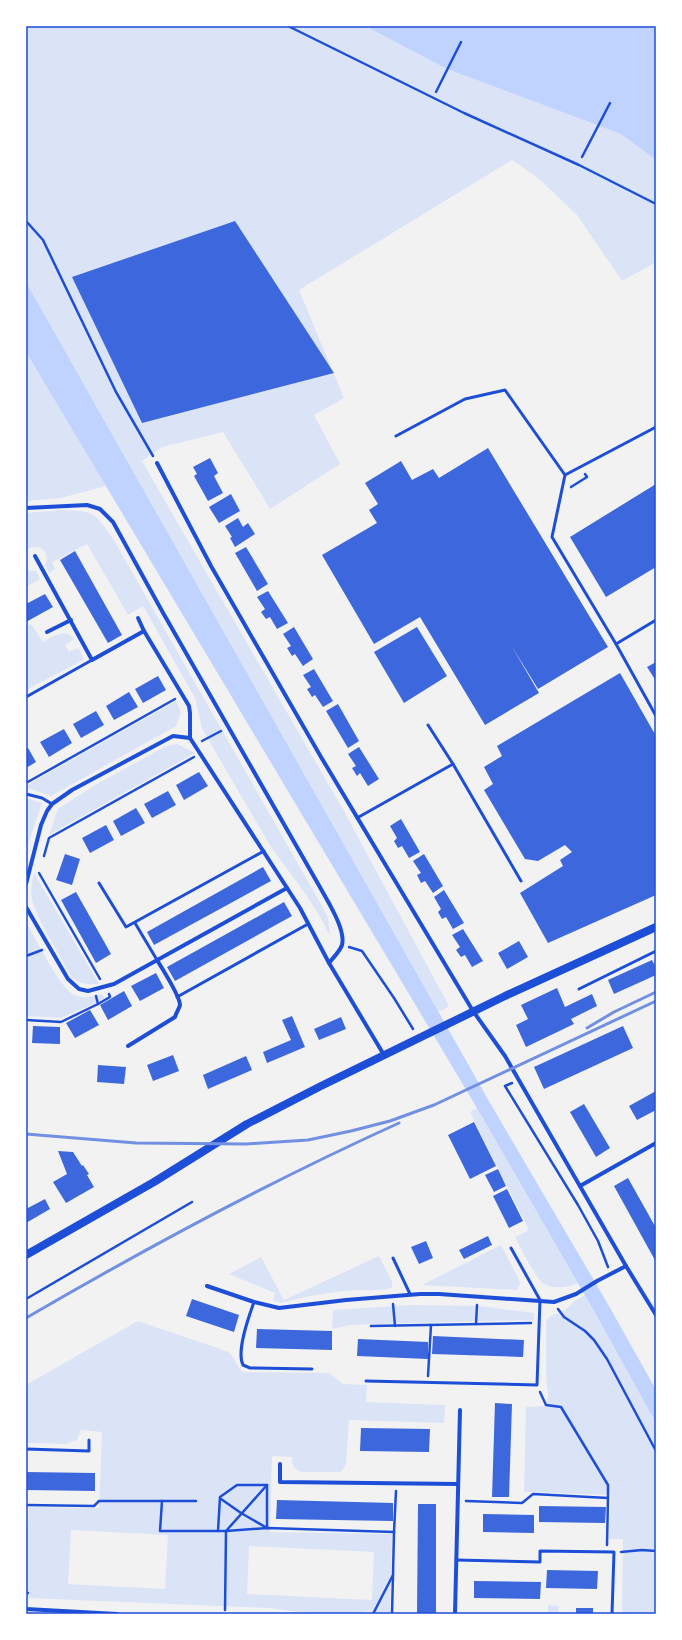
<svg xmlns="http://www.w3.org/2000/svg" width="682" height="1640" font-family="Rubik,sans-serif">
  <style>
    .green { fill: #dbe4f7; fill-rule: evenodd }
    .water { fill: #bfd3fe }
    .building { fill: #3d67dc }
    .lines { fill: none; stroke-linecap: round; stroke-linejoin: round }
    .path { stroke: #1d4ed8; stroke-width: 2.5 }
    .service { stroke: #1d4ed8; stroke-width: 3 }
    .minor { stroke: #1d4ed8; stroke-width: 4 }
    .secondary { stroke: #1d4ed8; stroke-width: 8 }
    .rail { stroke: #7290e2; stroke-width: 3 }
    .neatline { fill: none; stroke: #1d4ed8; stroke-width: 1.5 }
  </style>
  <rect width="100%" height="100%" fill="#f2f2f2"/>
  <g class="green">
    <path d="M26,26H365L447,69L621,134L656,160V262L622,281L577,215L538,178L512,160L299,290L344,398L314,415L340,464L270,509L223,432L162,447L142,461L345,813L449,1006L443,1010L438,1011L26,282Z"/>
    <path d="M26,352L106,486L61,498L28,501L26,504Z"/>
    <path d="M61,510C97,511 95,513 115,542L322,906L328,918L330,936L319,915L302,889L271,847L209,741L202,728L195,698L143,606L128,615L87,544L52,562L55,569L49,573L45,565C52,551 37,541 26,551V513Z"/>
    <path d="M26,566L30,571H36L40,579L26,587Z"/>
    <path d="M31,624L43,642C53,637 65,627 74,639L65,645L69,652L78,648L83,656V660L26,690V626Z"/>
    <path d="M176,701L181,712L176,726L51,796L27,788L29,784Z"/>
    <path d="M177,744L195,753L49,835L58,809L95,785L166,746Z"/>
    <path d="M26,798L42,803L26,850Z"/>
    <path d="M34,873L99,984C88,985 81,984 72,978C60,955 41,927 33,903C30,894 31,882 34,873Z"/>
    <path d="M26,922C35,937 60,989 74,995C83,999 93,996 102,994L105,999L61,1018L26,1016Z"/>
    <path d="M477,1108L578,1283C569,1288 552,1289 544,1284C535,1278 521,1248 515,1237L529,1230L470,1112Z"/>
    <path d="M501,1245L519,1280L520,1284L517,1290L422,1285Z"/>
    <path d="M379,1256L392,1282V1288C381,1291 367,1290 355,1290C331,1292 305,1296 282,1303L273,1301L275,1293L229,1274L261,1257L284,1300Z"/>
    <path d="M585,1295L656,1423V1614H622L623,1539H609L611,1495L524,1492L526,1407L547,1406L548,1394L546,1376V1322L549,1317L565,1310L576,1300Z"/>
    <path d="M411,1305L480,1306L534,1313V1320L376,1324L351,1325L332,1329L333,1310Z"/>
    <path d="M138,1321L229,1352C236,1359 235,1366 244,1372L329,1373L343,1384L367,1385L366,1402L445,1405L444,1423L349,1420L346,1462L345,1466L341,1472H301C294,1469 291,1464 292,1457L272,1456L270,1532L392,1534L390,1614H376L367,1611L363,1614H314L269,1608L28,1598L27,1604H26V1524H28L29,1507L99,1508L102,1432L81,1430L77,1440L66,1444L26,1443V1385ZM71,1530L168,1535L165,1589L68,1584ZM249,1546L374,1552L372,1600L247,1594Z"/>
    <path d="M548,1605L559,1606L558,1614H548Z"/>
  </g>
  <g class="water">
    <path d="M365,26H656V160L621,134L447,69Z"/>
    <path d="M26,282L490,1103L609,1306L656,1390V1423L594,1311L477,1108L26,352Z"/>
  </g>
  <g class="building">
    <path d="M235,221L334,373L142,423L72,277Z"/>
    <path d="M488,448L608,647L538,689L511,645L539,693L485,725L420,617L374,644L322,555L377,523L369,510L378,504L365,483L401,461L412,480L433,469L439,478Z"/>
    <path d="M210,458L218,473L214,476L223,493L208,501L194,476L197,474L193,467Z"/>
    <path d="M656,484V567L606,597L570,537Z"/>
    <path d="M231,494L240,511L219,523L209,507Z"/>
    <path d="M238,518L243,527L248,523L255,534L235,547L230,538L232,537L225,526Z"/>
    <path d="M246,547L268,584L257,591L235,553Z"/>
    <path d="M75,551L122,635L108,643L60,560Z"/>
    <path d="M268,591L288,623L277,629L270,617L266,619L261,612L265,609L257,597Z"/>
    <path d="M45,594L53,607L26,622V604Z"/>
    <path d="M294,627L313,659L303,666L295,654L292,656L287,648L291,646L283,634Z"/>
    <path d="M417,627L447,676L404,703L374,652Z"/>
    <path d="M656,662V681L647,667Z"/>
    <path d="M314,669L333,701L323,707L315,695L312,697L307,689L311,687L303,675Z"/>
    <path d="M620,673L656,736V895L548,943L520,893L563,866L560,860L572,852L565,845L538,861L525,859L484,790L493,784L484,767L502,756L497,746Z"/>
    <path d="M158,676L166,690L143,703L135,689Z"/>
    <path d="M129,692L138,707L114,720L106,706Z"/>
    <path d="M338,704L359,741L348,748L326,711Z"/>
    <path d="M96,711L104,725L81,738L73,724Z"/>
    <path d="M64,729L72,743L49,757L40,742Z"/>
    <path d="M359,747L379,779L368,786L360,773L357,776L352,768L356,766L348,754Z"/>
    <path d="M28,748L36,762L26,768V749Z"/>
    <path d="M199,772L208,786L184,800L176,785Z"/>
    <path d="M168,791L176,805L152,818L144,804Z"/>
    <path d="M136,808L145,823L121,836L113,821Z"/>
    <path d="M401,819L420,852L409,858L402,846L398,848L394,841L397,838L390,826Z"/>
    <path d="M106,825L114,840L90,853L82,838Z"/>
    <path d="M65,854L80,859L72,885L56,880Z"/>
    <path d="M424,854L443,886L433,893L425,881L421,883L417,875L421,873L413,861Z"/>
    <path d="M263,867L271,881L154,945L147,932Z"/>
    <path d="M444,890L464,923L453,929L446,917L442,919L438,912L441,909L434,897Z"/>
    <path d="M76,892L111,954L96,963L61,900Z"/>
    <path d="M284,902L292,916L175,981L167,967Z"/>
    <path d="M463,929L483,961L472,967L465,955L461,957L456,950L460,947L452,935Z"/>
    <path d="M519,941L528,957L507,969L498,953Z"/>
    <path d="M652,960L656,968V975L614,994L608,980Z"/>
    <path d="M156,973L164,988L140,1001L131,986Z"/>
    <path d="M557,988L565,1007L592,994L597,1006L571,1019L574,1024L526,1047L516,1025L528,1019L521,1005Z"/>
    <path d="M124,991L132,1006L108,1020L100,1005Z"/>
    <path d="M90,1010L99,1025L75,1038L66,1023Z"/>
    <path d="M292,1016L305,1047L267,1063L263,1052L291,1040L282,1020Z"/>
    <path d="M341,1017L346,1029L319,1040L314,1029Z"/>
    <path d="M33,1026L60,1027V1044L32,1043Z"/>
    <path d="M623,1026L633,1048L544,1089L534,1067Z"/>
    <path d="M173,1055L179,1071L153,1081L147,1065Z"/>
    <path d="M246,1056L252,1070L208,1089L203,1075Z"/>
    <path d="M98,1065L126,1067L124,1084L97,1082Z"/>
    <path d="M656,1091V1110L637,1120L629,1106Z"/>
    <path d="M584,1104L610,1148L596,1157L570,1112Z"/>
    <path d="M474,1122L496,1166L470,1179L448,1135Z"/>
    <path d="M58,1151L73,1152L82,1166L83,1165L89,1174L87,1175L94,1187L66,1203L53,1182L67,1174Z"/>
    <path d="M498,1169L506,1186L494,1192L485,1175Z"/>
    <path d="M628,1178L656,1228V1262L614,1186Z"/>
    <path d="M507,1189L523,1221L509,1228L493,1196Z"/>
    <path d="M45,1199L50,1209L26,1223V1209Z"/>
    <path d="M488,1236L492,1245L464,1259L459,1250Z"/>
    <path d="M426,1241L433,1258L419,1264L411,1247Z"/>
    <path d="M192,1299L239,1315L234,1332L186,1316Z"/>
    <path d="M257,1329L332,1331V1350L256,1348Z"/>
    <path d="M433,1336L524,1340L523,1357L432,1354Z"/>
    <path d="M358,1339L428,1342V1359L357,1356Z"/>
    <path d="M495,1403L512,1404L509,1497H492Z"/>
    <path d="M361,1428L430,1429L429,1452L360,1451Z"/>
    <path d="M26,1472L95,1473V1491L26,1490Z"/>
    <path d="M277,1500L393,1503V1521L276,1519Z"/>
    <path d="M418,1504H436V1614H417Z"/>
    <path d="M539,1506L606,1507L605,1523L539,1522Z"/>
    <path d="M483,1514L534,1515V1533L483,1532Z"/>
    <path d="M547,1570L598,1571L597,1589L546,1588Z"/>
    <path d="M474,1581L541,1582L540,1599L474,1598Z"/>
    <rect x="576" y="1608" width="17" height="6"/>
  </g>
  <g class="lines">
    <g class="path">
      <path d="M288,26L464,113L579,165L656,204"/>
      <path d="M436,92L461,42"/>
      <path d="M582,157L610,103"/>
      <path d="M26,221L43,240L116,392L153,456"/>
      <path d="M571,487L587,477L585,474"/>
      <path d="M202,741L221,731"/>
      <path d="M26,783L175,699"/>
      <path d="M44,856L49,838L194,757"/>
      <path d="M39,873L100,979"/>
      <path d="M349,947L362,951L394,998L413,1029"/>
      <path d="M26,956L42,950"/>
      <path d="M98,1004L110,997L109,994"/>
      <path d="M26,1020L61,1022L98,1004L96,996"/>
      <path d="M512,1083L505,1086L578,1205L598,1241L608,1267"/>
      <path d="M26,1299L192,1202"/>
      <path d="M393,1304L395,1326"/>
      <path d="M558,1309L564,1317L585,1331L594,1340L607,1359L656,1451"/>
      <path d="M476,1324L477,1305"/>
      <path d="M371,1326L531,1323"/>
      <path d="M428,1376L431,1325"/>
      <path d="M162,1501L160,1531H226L267,1528L394,1532L393,1575L373,1614"/>
      <path d="M466,1501L522,1503L533,1494L608,1498V1485L561,1407L546,1405L540,1392"/>
      <path d="M26,1505L94,1506L99,1501H196"/>
      <path d="M218,1531L220,1497L237,1485H267V1528L241,1513L221,1499"/>
      <path d="M394,1532L396,1491"/>
      <path d="M607,1545L608,1498"/>
      <path d="M621,1552L642,1550L656,1551"/>
      <path d="M26,1592L28,1593"/>
      <path d="M225,1610L226,1531L267,1485"/>
      <path d="M392,1614L393,1575"/>
    </g>
    <g class="service">
      <path d="M396,436L465,399L505,390L565,475L552,537L616,644L656,716"/>
      <path d="M565,475L656,427"/>
      <path d="M616,644L656,620"/>
      <path d="M26,697L92,660"/>
      <path d="M428,725L453,764"/>
      <path d="M26,794L42,798L52,804"/>
      <path d="M357,818L453,764L521,881"/>
      <path d="M99,883L126,927L264,851"/>
      <path d="M135,923L157,960"/>
      <path d="M579,989L656,951"/>
      <path d="M177,997L308,924"/>
      <path d="M393,1258L410,1294"/>
      <path d="M254,1302C249,1316 236,1351 243,1365L250,1368L312,1369"/>
      <path d="M366,1381L537,1385L540,1300L511,1248"/>
      <path d="M26,1449L89,1451V1440"/>
      <path d="M456,1560L540,1562V1551L614,1552L612,1614"/>
    </g>
    <g class="minor">
      <path d="M157,463L211,566L321,757L473,1011L505,1056L626,1266L656,1315"/>
      <path d="M26,508L87,505L100,509L113,522L162,611L321,889C328,902 346,930 342,945C340,951 333,958 329,963"/>
      <path d="M35,556L92,660L144,631L189,706L190,713V738"/>
      <path d="M138,618L144,631"/>
      <path d="M47,632L71,620"/>
      <path d="M26,884L41,825L47,811L52,804L72,790L173,736L190,738L300,908L329,963L384,1055"/>
      <path d="M26,907L68,979L79,989L88,991L114,984L287,888"/>
      <path d="M128,1046L175,1017C176,1013 179,1009 180,1005C180,997 162,968 157,960"/>
      <path d="M580,1186L656,1143"/>
      <path d="M207,1286L254,1302L279,1308L346,1300L420,1294H439L554,1302L576,1294L597,1281L626,1266"/>
      <path d="M280,1464V1482L458,1484"/>
      <path d="M26,1609L117,1614"/>
      <path d="M455,1614L460,1410"/>
    </g>
    <path class="secondary" d="M26,1255L154,1182L247,1124L321,1086L505,996L656,927"/>
    <g class="rail">
      <path d="M587,1028L614,1012L656,992"/>
      <path d="M26,1134L136,1143L246,1144L308,1140L351,1131L390,1121L434,1105L656,1001"/>
      <path d="M26,1318C148,1247 271,1181 399,1123"/>
    </g>
  </g>
  <rect width="682" height="1640" fill="none" stroke="#ffffff" stroke-width="54"/>
  <rect x="27" y="27" width="628" height="1586" class="neatline"/>
</svg>
